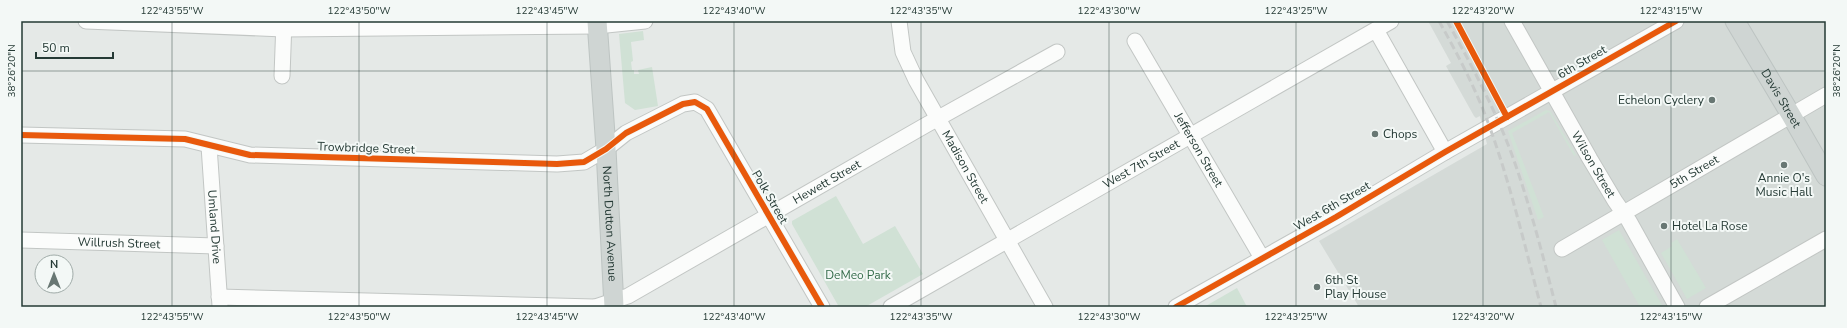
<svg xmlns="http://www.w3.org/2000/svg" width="1847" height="328" font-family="'Nunito Sans',sans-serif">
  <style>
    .built { fill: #d4dad7 }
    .green { fill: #d0e1d5 }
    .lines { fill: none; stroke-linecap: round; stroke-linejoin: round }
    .minor-casing { stroke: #c2c6c4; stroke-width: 17 }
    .major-casing { stroke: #bdc4c2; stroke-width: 21 }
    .minor { stroke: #fbfcfb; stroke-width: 15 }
    .major { stroke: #cfd5d3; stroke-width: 19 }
    .rail { stroke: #c7cac9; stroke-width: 3; stroke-dasharray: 8 4; stroke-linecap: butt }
    .cycleway-casing { stroke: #f3f8f6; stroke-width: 8 }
    .cycleway { stroke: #e8590c; stroke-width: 6 }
    .ticks { fill: none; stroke: #253a35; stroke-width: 1; stroke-opacity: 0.45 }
    .poi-dot { fill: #687773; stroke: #f3f8f6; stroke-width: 1.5 }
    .labels { text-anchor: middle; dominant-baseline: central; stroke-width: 4; stroke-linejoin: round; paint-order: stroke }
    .street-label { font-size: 12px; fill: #253a35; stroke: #f3f8f6 }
    .poi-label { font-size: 12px; fill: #253a35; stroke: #f3f8f6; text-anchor: start }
    .park-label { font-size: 12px; fill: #346c4a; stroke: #f3f8f6 }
    .neatline { fill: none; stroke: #253a35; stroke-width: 1.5 }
    .ticks-label { font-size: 10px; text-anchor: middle; fill: #253a35 }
  </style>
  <rect width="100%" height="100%" fill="#e5e9e7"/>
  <path class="built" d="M1428,21H1826V307H1359L1319,241L1487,144L1480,116L1476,118L1474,116L1446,66L1451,63Z"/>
  <g class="green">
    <path d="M643,31L644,40L631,42L633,61L631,62L632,70H634V74H639L638,70L652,67L658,106L635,110L625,103L619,34Z"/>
    <path d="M1546,110L1550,111L1576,155L1574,156L1549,112L1512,133L1544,217L1538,220L1508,131Z"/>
    <path d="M836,196L863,244L895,226L923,274L865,307H839L792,224V221Z"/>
    <path d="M1619,230L1663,307H1640L1602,240Z"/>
    <path d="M1677,239L1706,288L1687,299L1661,253L1672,246L1671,243Z"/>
    <path d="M1237,288L1247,307H1204Z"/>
  </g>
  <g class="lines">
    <defs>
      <g id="minor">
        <path d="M86,21L284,29L597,26L645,21"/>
        <path id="s1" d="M899,21L903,52L916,80L1045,307"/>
        <path id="s2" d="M1512,21L1590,159L1615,201L1629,221L1677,307"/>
        <path d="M1376,30L1445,152"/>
        <path id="s3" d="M1135,41L1262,258"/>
        <path d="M282,76L284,21"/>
        <path d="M21,135L185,139L250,155L557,164L584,162L606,149L626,133L683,104L695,102L707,109L822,307"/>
        <path id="s4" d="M209,146L220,306"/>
        <path id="s5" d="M21,240L216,246"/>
        <path id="s6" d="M1562,249L1826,95"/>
        <path d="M219,297L594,307"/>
        <path id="s7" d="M595,307L628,296L926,125L1057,52"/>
        <path id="s8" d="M891,307L1391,21"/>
        <path d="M1176,307L1336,217L1445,152L1676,21"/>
        <path d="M1707,307L1826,239"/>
      </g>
      <g id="major">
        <path id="s9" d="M597,21L606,149L614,307"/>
        <path id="s10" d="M1735,21L1791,115L1826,176"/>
      </g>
    </defs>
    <use href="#minor" class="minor-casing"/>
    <use href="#major" class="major-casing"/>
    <use href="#minor" class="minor"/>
    <use href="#major" class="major"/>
    <g class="rail">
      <path d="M1439,21C1458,55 1477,91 1490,128C1511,186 1525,247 1541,307"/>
      <path d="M1447,21C1471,64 1495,109 1512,155C1530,205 1543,256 1556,307"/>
    </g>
    <defs>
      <g id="cycleway">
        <path d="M1456,21L1507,117"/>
        <path d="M21,135L185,139L250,155L557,164L584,162L606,149L626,133L683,104L695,102L707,109L822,307"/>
        <path d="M1176,307L1336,217L1445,152L1676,21"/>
      </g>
    </defs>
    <use href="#cycleway" class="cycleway-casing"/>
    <use href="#cycleway" class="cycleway"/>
  </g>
  <path class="ticks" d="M172,21V307M359,21V307M547,21V307M734,21V307M921,21V307M1109,21V307M1296,21V307M1483,21V307M1671,21V307M21,71H1826"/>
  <g class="poi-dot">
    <circle cx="1712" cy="100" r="4"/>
    <circle cx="1375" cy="134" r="4"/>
    <circle cx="1784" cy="165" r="4"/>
    <circle cx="1664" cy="226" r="4"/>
    <circle cx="1317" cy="287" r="4"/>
  </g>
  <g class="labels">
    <g class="street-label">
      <text transform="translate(1582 62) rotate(-30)">6th Street</text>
      <text stroke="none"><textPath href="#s10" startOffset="90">Davis Street</textPath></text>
      <text transform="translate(366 148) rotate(2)">Trowbridge Street</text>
      <text stroke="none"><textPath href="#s3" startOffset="126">Jefferson Street</textPath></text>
      <text stroke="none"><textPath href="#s8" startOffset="288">West 7th Street</textPath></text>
      <text stroke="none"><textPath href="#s2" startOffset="165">Wilson Street</textPath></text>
      <text stroke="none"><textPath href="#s1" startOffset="162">Madison Street</textPath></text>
      <text stroke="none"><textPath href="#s6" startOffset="153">5th Street</textPath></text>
      <text stroke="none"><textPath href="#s7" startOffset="264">Hewett Street</textPath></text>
      <text transform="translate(770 197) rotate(60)">Polk Street</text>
      <text transform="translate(1332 206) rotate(-30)">West 6th Street</text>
      <text stroke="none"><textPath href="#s9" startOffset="203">North Dutton Avenue</textPath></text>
      <text stroke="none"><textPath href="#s4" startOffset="81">Umland Drive</textPath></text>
      <text stroke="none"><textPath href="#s5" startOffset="98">Willrush Street</textPath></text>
    </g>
    <g class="poi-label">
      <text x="1704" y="100" text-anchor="end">Echelon Cyclery</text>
      <text x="1383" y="134">Chops</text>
      <text x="1784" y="178" text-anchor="middle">Annie O's<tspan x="1784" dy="14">Music Hall</tspan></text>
      <text x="1672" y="226">Hotel La Rose</text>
      <text x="1325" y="280">6th St<tspan x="1325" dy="14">Play House</tspan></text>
    </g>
    <g class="park-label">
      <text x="858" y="275">DeMeo Park</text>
    </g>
  </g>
  <rect width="1847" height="328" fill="none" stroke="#f3f8f6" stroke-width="44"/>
  <g transform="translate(54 274)"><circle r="19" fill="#f3f8f6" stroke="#a1aca9"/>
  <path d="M0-3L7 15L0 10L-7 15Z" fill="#687773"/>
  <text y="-6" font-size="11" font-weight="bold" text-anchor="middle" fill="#253a35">N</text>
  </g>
  <path d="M36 52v6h77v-6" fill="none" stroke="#253a35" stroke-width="2"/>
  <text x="42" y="52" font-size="12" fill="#253a35" stroke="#f3f8f6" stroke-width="3" paint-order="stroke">50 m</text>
  <rect x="22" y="22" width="1803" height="284" class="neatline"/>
  <g class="ticks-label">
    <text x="172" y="14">122°43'55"W</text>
    <text x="359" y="14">122°43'50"W</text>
    <text x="547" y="14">122°43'45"W</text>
    <text x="734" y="14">122°43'40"W</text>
    <text x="921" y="14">122°43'35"W</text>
    <text x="1109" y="14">122°43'30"W</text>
    <text x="1296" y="14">122°43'25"W</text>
    <text x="1483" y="14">122°43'20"W</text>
    <text x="1671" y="14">122°43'15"W</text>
    <text transform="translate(11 71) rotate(-90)" y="4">38°26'20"N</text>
    <text transform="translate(1836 71) rotate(-90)" y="4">38°26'20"N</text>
    <text x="172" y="320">122°43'55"W</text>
    <text x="359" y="320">122°43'50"W</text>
    <text x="547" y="320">122°43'45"W</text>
    <text x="734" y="320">122°43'40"W</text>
    <text x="921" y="320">122°43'35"W</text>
    <text x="1109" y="320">122°43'30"W</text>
    <text x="1296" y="320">122°43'25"W</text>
    <text x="1483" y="320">122°43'20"W</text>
    <text x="1671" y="320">122°43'15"W</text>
  </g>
</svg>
